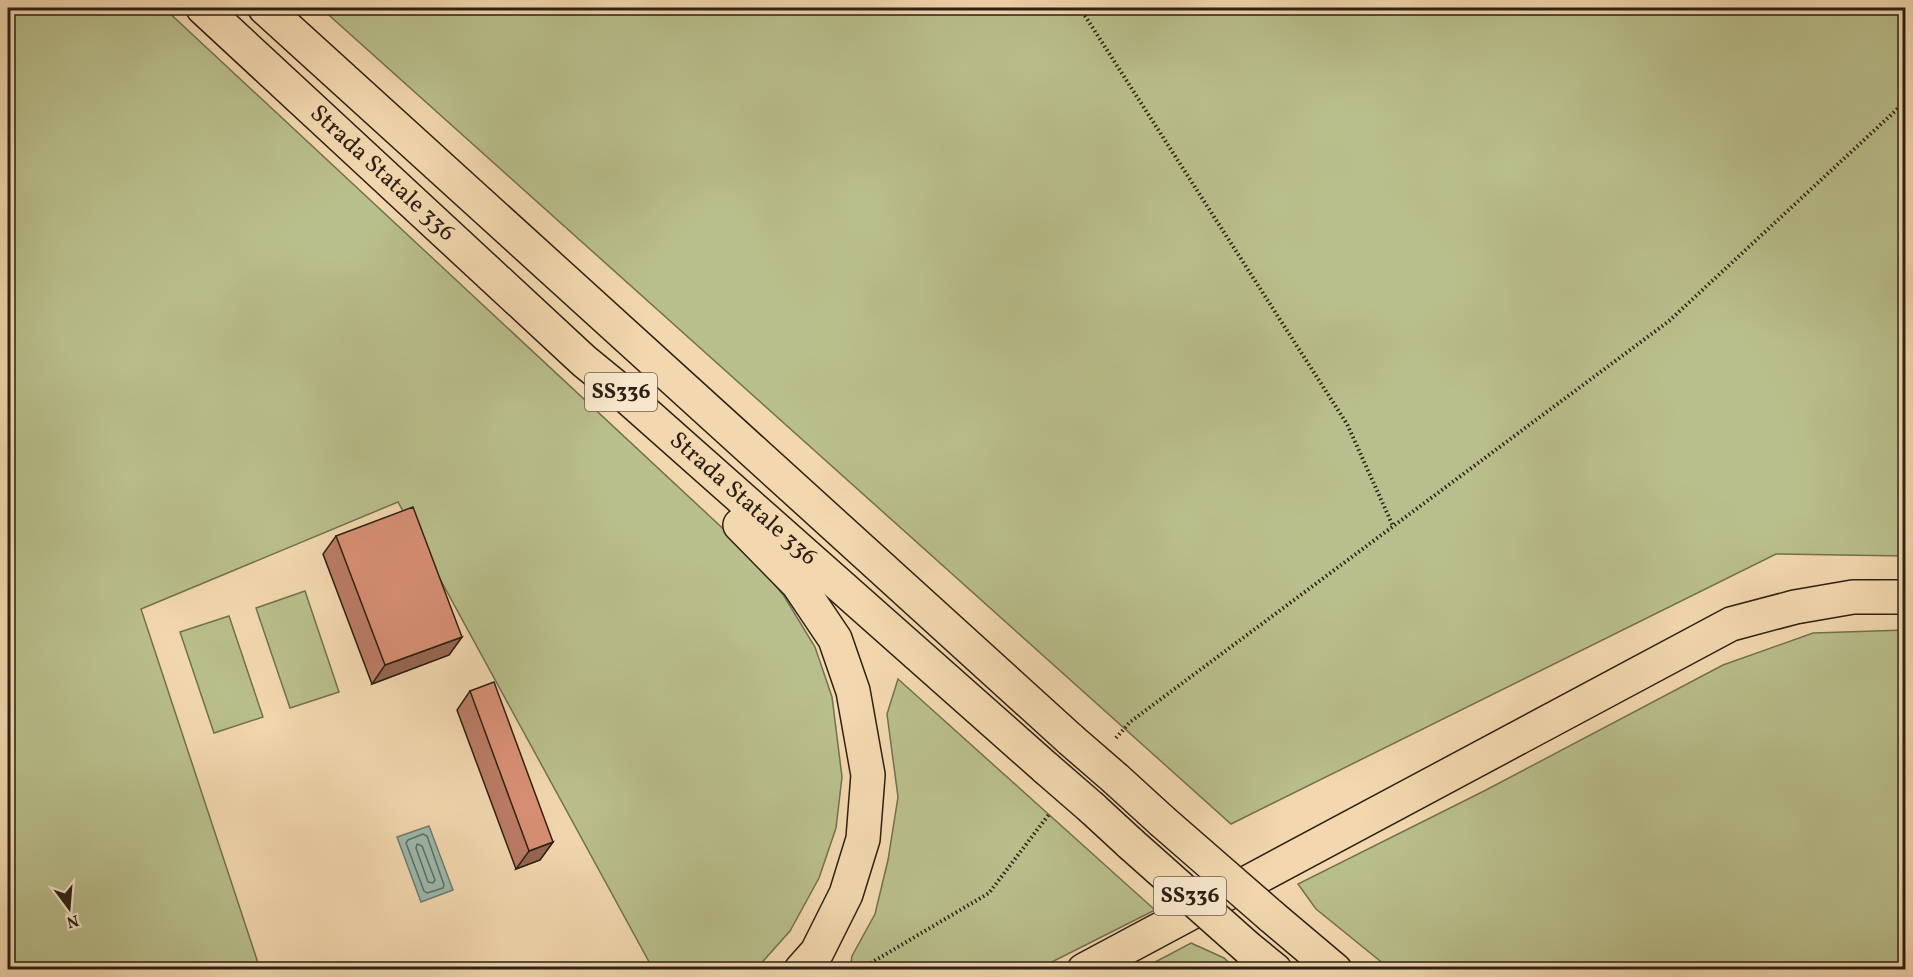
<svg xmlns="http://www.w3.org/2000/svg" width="1913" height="977" font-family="Vollkorn,serif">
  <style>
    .green { fill: #b9bf8c; stroke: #727050; stroke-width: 1.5 }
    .water { fill: #9bb9ad; stroke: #6f7c70; stroke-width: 1.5 }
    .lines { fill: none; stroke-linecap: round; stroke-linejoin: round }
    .shore { stroke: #646c61; stroke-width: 1.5 }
    .trunk-casing { stroke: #2c2015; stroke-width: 36 }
    .path { stroke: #2c2015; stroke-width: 4; stroke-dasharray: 1.5 3; stroke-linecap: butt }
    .trunk { stroke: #f3d8af; stroke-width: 33 }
    .trunk-bridge-casing { stroke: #2c2015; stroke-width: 36; stroke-linecap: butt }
    .trunk-bridge { stroke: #f3d8af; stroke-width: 33 }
    .wall { fill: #bb7c65; stroke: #2c2015; stroke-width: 1.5 }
    .shaded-wall { fill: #986552; stroke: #2c2015; stroke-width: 1.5 }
    .building { fill: #d99075; stroke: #2c2015; stroke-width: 1.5 }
    .labels { text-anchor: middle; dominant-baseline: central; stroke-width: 4.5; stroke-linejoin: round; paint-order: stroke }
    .shield { fill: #f7e6cb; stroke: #695b4c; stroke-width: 1.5 }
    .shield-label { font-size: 22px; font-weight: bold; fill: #2c2015 }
    .street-label { font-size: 24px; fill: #2c2015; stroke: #f7e6cb }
  </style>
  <rect width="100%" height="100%" fill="#f3d8af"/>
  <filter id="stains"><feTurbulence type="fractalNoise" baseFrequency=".00333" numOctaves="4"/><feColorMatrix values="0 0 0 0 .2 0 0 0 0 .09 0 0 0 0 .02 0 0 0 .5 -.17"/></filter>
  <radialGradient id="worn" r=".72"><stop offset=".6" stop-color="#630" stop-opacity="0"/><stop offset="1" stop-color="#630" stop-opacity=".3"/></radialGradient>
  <g class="green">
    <path d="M8,8H164L746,550L784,596L815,647L832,697L842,777L836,828L819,878L790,931L756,969H653L398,502L141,609L260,969H8Z"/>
    <path d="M321,8H1905V556L1776,554L1231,824Z"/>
    <path d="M305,591L339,692L290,708L256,608Z"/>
    <path d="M229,616L263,717L214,733L180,632Z"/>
    <path d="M1905,630V969H1390L1316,909L1298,884L1486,790L1723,665L1813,633Z"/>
    <path d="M898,679L1155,910L1038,969H850L852,956L875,914L888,860L898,797L887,714Z"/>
    <path d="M1191,943L1224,958L1236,969H1142Z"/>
  </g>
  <path class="water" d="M429,826L453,890L421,902L397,837Z"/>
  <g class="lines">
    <g class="shore">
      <path d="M423,834L427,836L444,885L443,888L427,893L424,891L406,843L408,840Z"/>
      <path d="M417,844L422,846L435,880L433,883L428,882L416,848Z"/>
    </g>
    <defs>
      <g id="trunk">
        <path id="s1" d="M203,8L584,361L617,388L1047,769"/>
        <path d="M265,8L1071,740"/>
        <path d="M740,525L798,584L835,639L853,691L868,775L863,839L846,894L817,952L801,970"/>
        <path d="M1116,779L1162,821"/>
        <path d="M1092,808L1131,844"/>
        <path d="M1271,916L1335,970"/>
        <path d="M1248,948L1275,970"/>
        <path d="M1084,970L1731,624L1795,607L1853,597H1906"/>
      </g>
    </defs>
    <use href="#trunk" class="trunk-casing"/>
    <g class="path">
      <path d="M1080,8L1347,424L1393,526"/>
      <path d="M1116,738L1130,722L1669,321L1906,101"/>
      <path d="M8,968L9,970"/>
      <path d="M859,970L989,893L1050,813"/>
    </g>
    <use href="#trunk" class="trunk"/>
    <defs>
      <g id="trunk-bridge">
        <path d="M1071,740L1116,779"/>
        <path d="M1047,769L1092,808"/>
        <path d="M1162,821L1271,916"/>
        <path d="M1131,844L1248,948"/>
      </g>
    </defs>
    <use href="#trunk-bridge" class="trunk-bridge-casing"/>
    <use href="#trunk-bridge" class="trunk-bridge"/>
  </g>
  <g class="wall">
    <path d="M336,536L462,637L449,655L372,684L323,554Z"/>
    <path d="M470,691L553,842L540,860L516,869L457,710Z"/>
  </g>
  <g class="shaded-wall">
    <path d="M462,637L449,655L372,684L385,665Z"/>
    <path d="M553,842L540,860L516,869L529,851Z"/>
  </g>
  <g class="building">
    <path d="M413,507L462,637L385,665L336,536Z"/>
    <path d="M494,682L553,842L529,851L470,691Z"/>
    <path d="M342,964L343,969H316V967Z"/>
  </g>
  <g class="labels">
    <g class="shield">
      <rect x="585" y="373" width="72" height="38" rx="4.5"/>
      <rect x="1154" y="877" width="72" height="38" rx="4.5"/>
    </g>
    <g class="shield-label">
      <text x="621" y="392">SS336</text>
      <text x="1190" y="896">SS336</text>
    </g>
    <g class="street-label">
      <text stroke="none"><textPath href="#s1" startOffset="244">Strada Statale 336</textPath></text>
      <text stroke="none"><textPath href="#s1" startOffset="730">Strada Statale 336</textPath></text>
    </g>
  </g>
  <rect width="1913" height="977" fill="none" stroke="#f3d8af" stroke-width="30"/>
  <rect x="9" y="9" width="1895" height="959" fill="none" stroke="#2c2015" stroke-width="3"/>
  <rect x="15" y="15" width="1883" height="947" fill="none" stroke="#2c2015" stroke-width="1.5"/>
  <g transform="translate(69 908) rotate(164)" stroke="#f7e6cb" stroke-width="4.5" paint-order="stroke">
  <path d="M0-4.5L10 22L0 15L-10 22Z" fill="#2c2015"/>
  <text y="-9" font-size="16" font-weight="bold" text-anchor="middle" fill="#2c2015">N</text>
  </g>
  <rect width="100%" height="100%" filter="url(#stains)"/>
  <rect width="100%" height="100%" fill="url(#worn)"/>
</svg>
